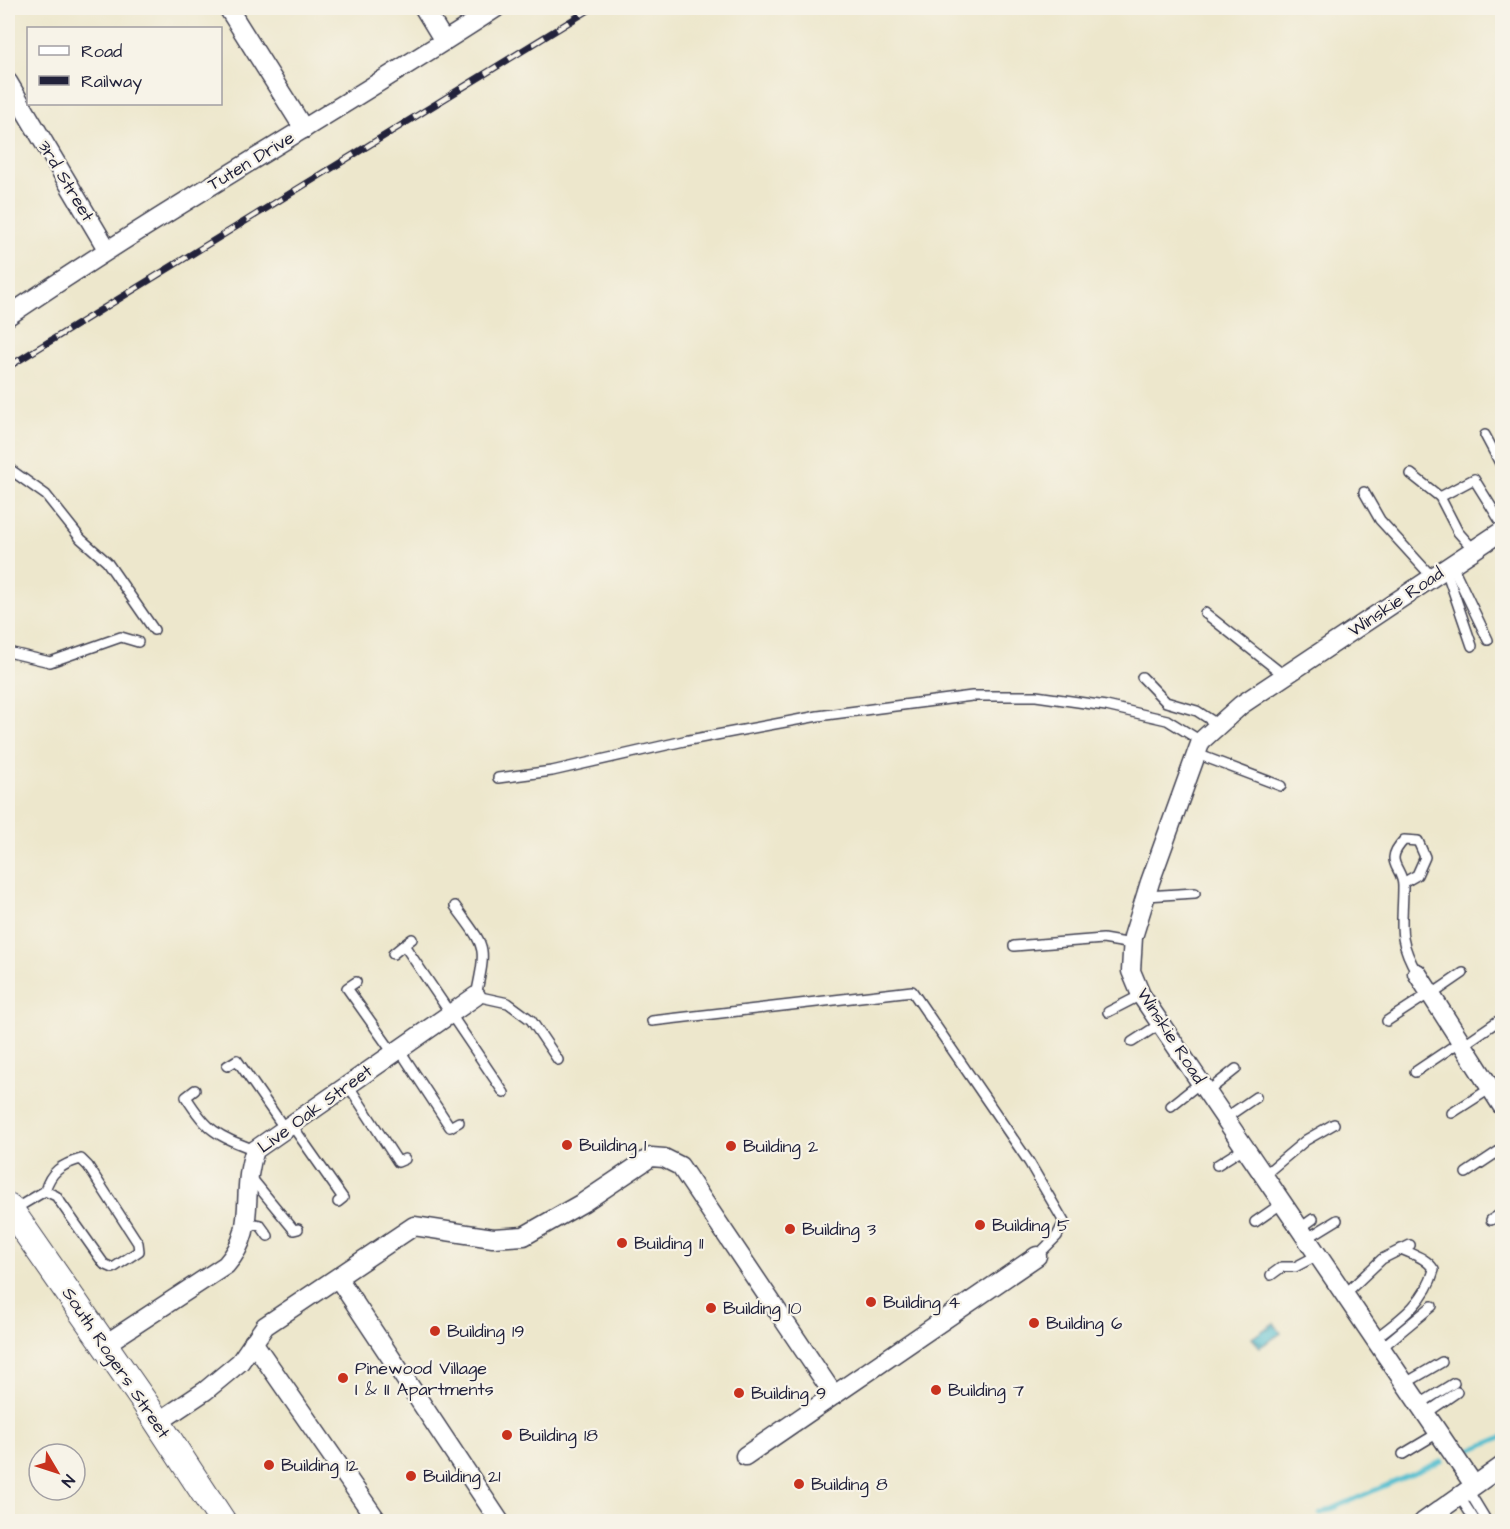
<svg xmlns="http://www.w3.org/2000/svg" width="1510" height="1529" font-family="'Architects Daughter',sans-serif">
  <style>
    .water { fill: url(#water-waves); stroke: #3a7085; stroke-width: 1.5 }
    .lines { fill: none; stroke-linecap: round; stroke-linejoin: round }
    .stream { stroke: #53becf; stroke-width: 4.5 }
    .lane-casing { stroke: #404051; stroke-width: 12 }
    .street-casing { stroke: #404051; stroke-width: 21 }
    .secondary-casing { stroke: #404051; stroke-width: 28 }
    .lane { stroke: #fff; stroke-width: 9 }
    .street { stroke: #fff; stroke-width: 18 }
    .secondary { stroke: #fff; stroke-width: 26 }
    .rail-casing { stroke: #22223b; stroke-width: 7 }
    .rail { stroke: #f7f3e8; stroke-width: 4.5; stroke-dasharray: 14; stroke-linecap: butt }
    .poi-dot { fill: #c8321e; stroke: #f7f3e8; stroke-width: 2 }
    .labels { text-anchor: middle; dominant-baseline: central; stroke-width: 4.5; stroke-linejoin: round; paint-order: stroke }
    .street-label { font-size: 18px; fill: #22223b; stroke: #f7f3e8 }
    .poi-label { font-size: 18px; fill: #22223b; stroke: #f7f3e8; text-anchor: start }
  </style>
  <defs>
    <pattern id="water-waves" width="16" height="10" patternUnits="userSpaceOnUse" patternTransform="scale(1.5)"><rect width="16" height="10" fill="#53becf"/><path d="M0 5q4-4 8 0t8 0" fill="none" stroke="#449aa9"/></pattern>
  </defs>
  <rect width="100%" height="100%" fill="#f7f3e8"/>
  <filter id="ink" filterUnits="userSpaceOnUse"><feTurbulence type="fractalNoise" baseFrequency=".0167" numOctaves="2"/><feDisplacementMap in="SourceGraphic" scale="12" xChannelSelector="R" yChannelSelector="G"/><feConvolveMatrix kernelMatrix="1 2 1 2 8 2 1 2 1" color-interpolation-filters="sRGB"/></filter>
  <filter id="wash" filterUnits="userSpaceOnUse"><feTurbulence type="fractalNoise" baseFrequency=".008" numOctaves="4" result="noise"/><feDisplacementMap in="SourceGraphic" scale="24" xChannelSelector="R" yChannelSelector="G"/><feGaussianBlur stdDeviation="1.35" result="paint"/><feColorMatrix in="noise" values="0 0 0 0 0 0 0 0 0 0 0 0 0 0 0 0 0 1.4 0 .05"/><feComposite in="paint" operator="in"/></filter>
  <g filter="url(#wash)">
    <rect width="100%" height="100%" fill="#ede7cc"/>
    <path class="water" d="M1274,1323L1281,1333L1260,1347L1252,1338Z"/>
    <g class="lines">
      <g class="stream">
        <path d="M1466,1452L1502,1437"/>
        <path d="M1320,1514L1442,1461"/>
      </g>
    </g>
  </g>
  <g filter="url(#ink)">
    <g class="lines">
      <defs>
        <g id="lane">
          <path d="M1485,435L1502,467"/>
          <path d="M8,468L46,495L81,539L107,562L154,630"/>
          <path d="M1411,474L1440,497L1458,532L1474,550"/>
          <path d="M1364,492L1380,520L1433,578"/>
          <path d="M1440,497L1474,479L1502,524"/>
          <path d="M1452,565L1488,640"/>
          <path d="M1446,570L1472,646"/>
          <path d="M1205,613L1285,676"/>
          <path d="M8,652L50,662L121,637L138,642"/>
          <path d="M1142,677L1166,702L1197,711L1217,724"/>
          <path d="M1197,754L1281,786"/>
          <path d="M8,776L9,778"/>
          <path d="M498,778L552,771L684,741L818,716L972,696H1036L1106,706L1167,720L1201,741"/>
          <path d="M1403,883L1417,875L1425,857L1418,841L1404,840C1382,863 1403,867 1403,886C1403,925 1396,937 1417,973"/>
          <path d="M1146,896L1195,893"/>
          <path d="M455,906C486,949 487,943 476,996L508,1003L531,1020L558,1060"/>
          <path d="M412,939L404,945L504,1093"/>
          <path d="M1014,946L1103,939L1132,944"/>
          <path d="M393,954L404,945"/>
          <path d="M356,982L347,988L393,1053"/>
          <path d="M1431,995L1463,973"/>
          <path d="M1108,1012L1141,995"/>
          <path d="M652,1021L912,991L1029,1162L1064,1222L1057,1236L1037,1256"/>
          <path d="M1387,1021L1430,993"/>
          <path d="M1132,1042L1160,1024"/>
          <path d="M1463,1045L1498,1021"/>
          <path d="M399,1049L450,1127L459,1122"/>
          <path d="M227,1066L237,1060L285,1129"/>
          <path d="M1415,1072L1461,1041"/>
          <path d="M348,1085L398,1162L405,1159"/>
          <path d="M195,1090L186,1097C208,1132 216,1135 255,1150"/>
          <path d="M1207,1092L1236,1069"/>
          <path d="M1171,1106L1200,1083"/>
          <path d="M1452,1113L1491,1088"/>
          <path d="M1224,1119L1256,1097"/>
          <path d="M291,1124L343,1198L338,1202"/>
          <path d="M1217,1165L1244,1148"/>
          <path d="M1466,1173L1502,1149"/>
          <path d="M249,1175L294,1230L298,1229"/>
          <path d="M1263,1176L1306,1140L1334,1124"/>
          <path d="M13,1210L45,1191C50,1172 62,1164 81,1159L88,1166L138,1243L139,1251L113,1268L104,1264L56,1196L45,1191"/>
          <path d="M1491,1220L1502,1213"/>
          <path d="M1255,1222L1281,1204"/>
          <path d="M246,1229L255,1224L260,1225L268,1236"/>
          <path d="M1299,1229L1313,1219"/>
          <path d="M1306,1239L1337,1220"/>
          <path d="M1271,1275L1282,1267H1295L1316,1256"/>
          <path d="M1343,1296L1382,1259L1410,1245"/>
          <path d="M1373,1340C1399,1320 1425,1303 1434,1270C1427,1258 1414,1255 1401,1249"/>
          <path d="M1380,1349L1432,1306"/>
          <path d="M1404,1384L1442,1362"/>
          <path d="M1418,1405L1454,1383"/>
          <path d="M1425,1414L1457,1392"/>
          <path d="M1403,1454L1438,1433"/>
          <path d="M1468,1490L1485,1518"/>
          <path d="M1459,1496L1476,1522"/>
        </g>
        <g id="street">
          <path d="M228,8L304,129"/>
          <path d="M424,8L444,41"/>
          <path d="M8,82L107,249"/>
          <path d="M8,316C167,208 335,113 496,8"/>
          <path d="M1417,973L1502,1106"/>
          <path d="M338,1278L500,1522"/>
          <path d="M253,1342L378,1522"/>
          <path d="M104,1345L226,1265C259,1228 239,1193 255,1150L476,996"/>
          <path d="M157,1423L205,1391L240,1362L265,1326L414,1226L493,1238L524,1236L584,1202L651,1157L664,1158L680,1166L834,1395"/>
          <path d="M745,1456L1037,1256"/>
          <path d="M1474,1485L1141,995L1131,971L1133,937L1150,882L1201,741L1241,705L1502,531"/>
          <path d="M1423,1522L1502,1466"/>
        </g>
        <path id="secondary" d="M8,1206L145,1403L223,1522"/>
      </defs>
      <use href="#lane" class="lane-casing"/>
      <use href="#street" class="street-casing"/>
      <use href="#secondary" class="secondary-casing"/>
      <use href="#lane" class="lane"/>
      <use href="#street" class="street"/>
      <use href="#secondary" class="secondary"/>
      <defs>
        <path id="rail" d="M8,367L592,8"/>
      </defs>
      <use href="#rail" class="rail-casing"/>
      <use href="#rail" class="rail"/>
    </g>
  </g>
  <g class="poi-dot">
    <circle cx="567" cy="1145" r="6"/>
    <circle cx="731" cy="1146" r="6"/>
    <circle cx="980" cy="1225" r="6"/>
    <circle cx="790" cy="1229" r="6"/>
    <circle cx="622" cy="1243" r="6"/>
    <circle cx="871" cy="1302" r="6"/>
    <circle cx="711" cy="1308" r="6"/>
    <circle cx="1034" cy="1323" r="6"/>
    <circle cx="435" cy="1331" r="6"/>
    <circle cx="343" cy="1378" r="6"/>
    <circle cx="936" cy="1390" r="6"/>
    <circle cx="739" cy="1393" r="6"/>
    <circle cx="507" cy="1435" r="6"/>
    <circle cx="269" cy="1465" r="6"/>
    <circle cx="411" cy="1476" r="6"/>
    <circle cx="799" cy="1484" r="6"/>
  </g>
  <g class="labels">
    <g class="street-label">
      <text transform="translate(251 161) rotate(-31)">Tuten Drive</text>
      <text transform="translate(66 181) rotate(59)">3rd Street</text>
      <text transform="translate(1396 602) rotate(-34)">Winskie Road</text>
      <text transform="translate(1171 1036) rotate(57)">Winskie Road</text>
      <text transform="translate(315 1109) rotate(-36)">Live Oak Street</text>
      <text transform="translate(116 1363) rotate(56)">South Rogers Street</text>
    </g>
    <g class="poi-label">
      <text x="579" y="1145">Building 1</text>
      <text x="743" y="1146">Building 2</text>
      <text x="992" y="1225">Building 5</text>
      <text x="802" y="1229">Building 3</text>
      <text x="634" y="1243">Building 11</text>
      <text x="883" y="1302">Building 4</text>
      <text x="723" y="1308">Building 10</text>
      <text x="1046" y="1323">Building 6</text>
      <text x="447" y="1331">Building 19</text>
      <text x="355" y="1368">Pinewood Village<tspan x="355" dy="21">I &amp; II Apartments</tspan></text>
      <text x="948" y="1390">Building 7</text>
      <text x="751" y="1393">Building 9</text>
      <text x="519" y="1435">Building 18</text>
      <text x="281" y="1465">Building 12</text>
      <text x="423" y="1476">Building 21</text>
      <text x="811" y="1484">Building 8</text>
    </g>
  </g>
  <rect width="1510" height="1529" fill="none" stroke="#f7f3e8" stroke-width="30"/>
  <rect x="27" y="27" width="195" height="78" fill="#f7f3e8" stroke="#a29fa3" stroke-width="1.5"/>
  <rect x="39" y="46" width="30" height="9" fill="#ffffff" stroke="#a29fa3" stroke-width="1.5"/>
  <text x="81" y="57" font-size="18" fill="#22223b">Road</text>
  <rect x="39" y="76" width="30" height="9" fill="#22223b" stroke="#a29fa3" stroke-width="1.5"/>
  <text x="81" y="87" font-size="18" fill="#22223b">Railway</text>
  <g transform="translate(57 1472) rotate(129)"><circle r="28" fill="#f7f3e8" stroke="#a29fa3" stroke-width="1.5"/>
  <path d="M0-4.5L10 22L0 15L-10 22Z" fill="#c8321e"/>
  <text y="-9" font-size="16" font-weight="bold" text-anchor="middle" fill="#22223b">N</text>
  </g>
</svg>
